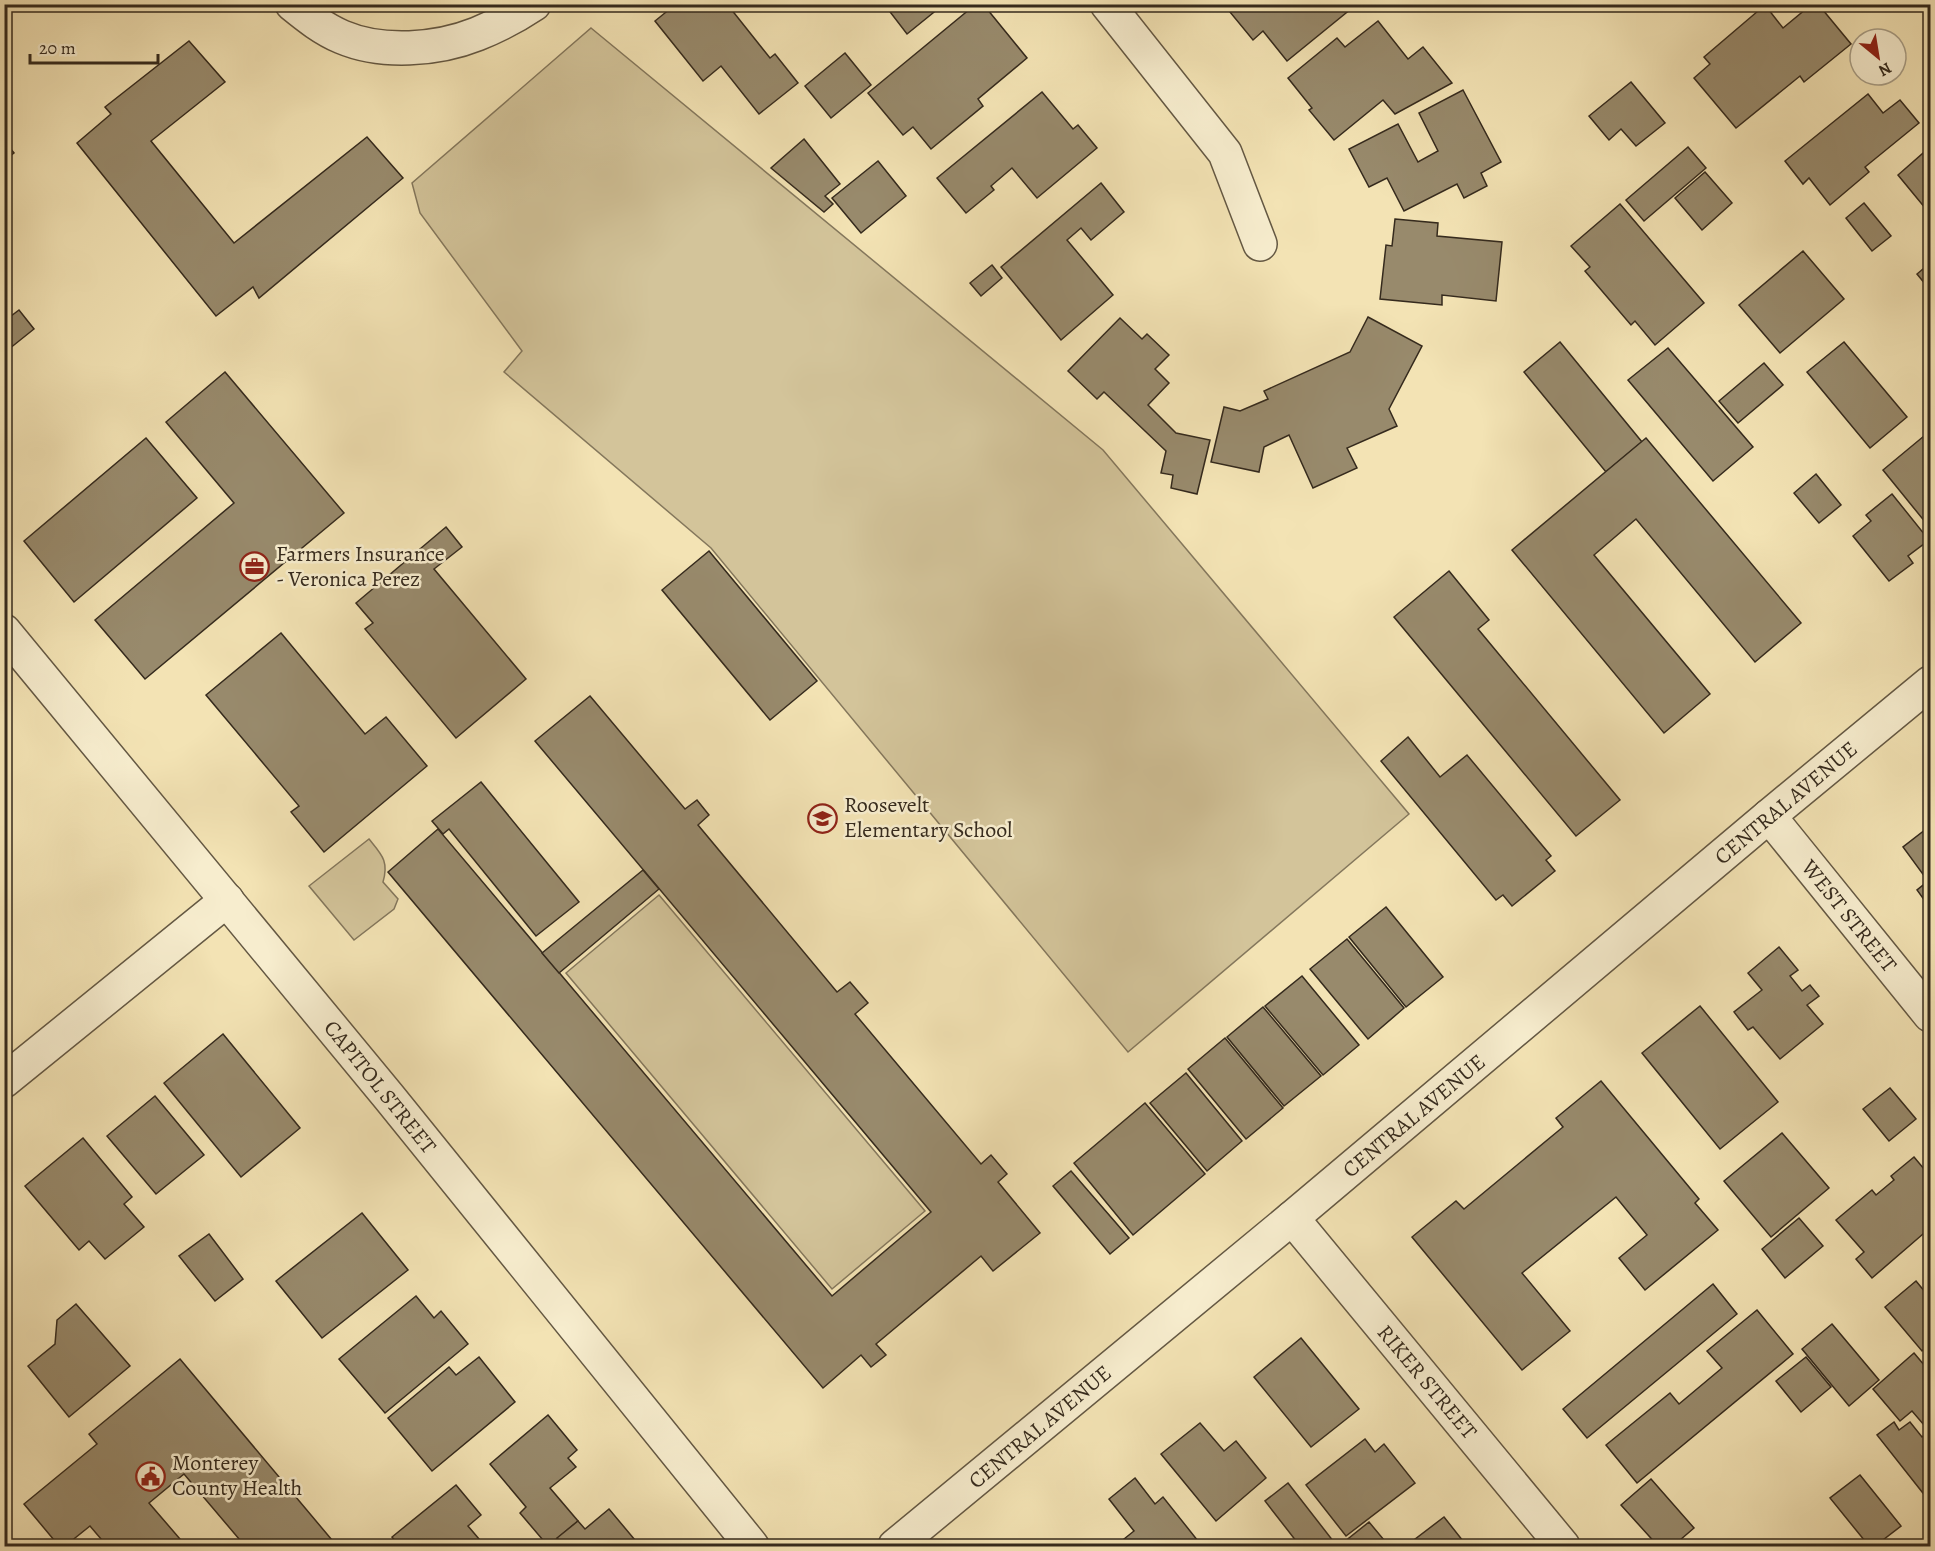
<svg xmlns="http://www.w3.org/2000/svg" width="1935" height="1551" font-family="Alegreya,serif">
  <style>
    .green { fill: #d3c49a; stroke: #84775c; stroke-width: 1.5 }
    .building { fill: #988a6c; stroke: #352a1d; stroke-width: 1.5 }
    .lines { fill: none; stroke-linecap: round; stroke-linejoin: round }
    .minor-casing { stroke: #645843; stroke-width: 36 }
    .tertiary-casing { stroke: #645843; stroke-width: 36 }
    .minor { stroke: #f7edce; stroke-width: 33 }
    .tertiary { stroke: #f7edce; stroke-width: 33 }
    .labels { text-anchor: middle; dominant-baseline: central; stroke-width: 5; stroke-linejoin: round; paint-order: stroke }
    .poi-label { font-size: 22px; fill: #352a1d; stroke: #f7edce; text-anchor: start }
    .street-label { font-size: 22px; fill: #352a1d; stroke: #f7edce }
  </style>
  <rect width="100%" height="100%" fill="#f3e3b4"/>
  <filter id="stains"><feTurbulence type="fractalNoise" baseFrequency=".00333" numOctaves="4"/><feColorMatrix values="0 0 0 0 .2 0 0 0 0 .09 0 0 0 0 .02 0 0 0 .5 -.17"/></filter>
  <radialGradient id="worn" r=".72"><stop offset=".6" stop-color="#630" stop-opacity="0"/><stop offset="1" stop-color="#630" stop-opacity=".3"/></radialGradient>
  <g class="green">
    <path d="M591,28L1103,450L1409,814L1128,1052L711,548L504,372L522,351L420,213L412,183Z"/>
    <path d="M369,839C382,855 389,861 383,882L398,899L394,909L354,940L309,886Z"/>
    <path d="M659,895L925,1211L832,1289L566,973Z"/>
  </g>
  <g class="building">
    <path d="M676,4H727L770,58L775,54L798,83L759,114L721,66L703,81L655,21Z"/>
    <path d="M884,4H944L907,34Z"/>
    <path d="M976,4H983L1027,58L978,99L983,106L931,149L913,127L903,135L868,93Z"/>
    <path d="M1228,4H1357L1287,61L1263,31L1253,40L1225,6Z"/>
    <path d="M1812,4H1818L1851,44L1804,82L1800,76L1736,128L1694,78L1710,64L1704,57L1765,5L1783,28Z"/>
    <path d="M1378,21L1408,59L1423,47L1452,83L1395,114L1383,100L1334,140L1309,110L1312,108L1288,78L1337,38L1345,47Z"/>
    <path d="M189,41L225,82L151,141L234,243L367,137L403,178L259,298L253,287L216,316L77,143L111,114L105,107Z"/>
    <path d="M845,53L871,85L831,118L805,86Z"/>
    <path d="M1631,82L1665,123L1636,146L1621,129L1609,140L1589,116Z"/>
    <path d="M1463,90L1501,162L1481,173L1487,186L1464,198L1457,184L1404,211L1387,178L1369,187L1349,149L1398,124L1418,162L1438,151L1419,113Z"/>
    <path d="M1042,92L1073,129L1078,125L1097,148L1037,198L1012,168L991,186L994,190L966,213L937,178Z"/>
    <path d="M1868,94L1883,113L1900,100L1919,123L1865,167L1869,172L1830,205L1809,178L1803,184L1785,161Z"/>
    <path d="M804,139L840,184L825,196L833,204L824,212L771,168Z"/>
    <path d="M4,141L14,153L4,161Z"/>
    <path d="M1688,147L1706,168L1644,221L1626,200Z"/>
    <path d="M1930,147V214L1898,175Z"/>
    <path d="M878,161L906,196L861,233L832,198Z"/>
    <path d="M1705,172L1732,203L1702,230L1675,198Z"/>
    <path d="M1101,183L1124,212L1091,240L1081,228L1067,240L1113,295L1061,340L1001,267Z"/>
    <path d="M1864,203L1891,236L1872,251L1846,218Z"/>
    <path d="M1620,204L1704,303L1655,345L1635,321L1631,325L1585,271L1590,267L1571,246Z"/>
    <path d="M1395,219L1438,223L1437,236L1502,242L1496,301L1442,295V305L1380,299L1386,245L1392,246Z"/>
    <path d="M1803,251L1844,299L1780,353L1739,305Z"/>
    <path d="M1930,263V290L1917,274Z"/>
    <path d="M992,265L1002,278L981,296L970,283Z"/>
    <path d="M5,309L11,316L19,310L34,329L4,353Z"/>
    <path d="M1368,317L1422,346L1389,409L1397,426L1347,448L1357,468L1313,488L1289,435L1264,447L1259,472L1211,462L1224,407L1240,411L1268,399L1264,391L1350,352Z"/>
    <path d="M1120,318L1142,339L1147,334L1169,355L1155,369L1169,383L1148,405L1176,433L1210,440L1197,494L1171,488L1173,475L1161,473L1166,451L1104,392L1097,399L1068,371Z"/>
    <path d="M1560,342L1642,442L1606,472L1524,372Z"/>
    <path d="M1844,342L1907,417L1870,448L1807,372Z"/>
    <path d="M1668,348L1753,447L1713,481L1628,380Z"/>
    <path d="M1764,363L1783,385L1738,423L1719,401Z"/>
    <path d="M225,372L344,513L145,679L95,620L234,503L166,422Z"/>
    <path d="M1930,431V528L1883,470Z"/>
    <path d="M146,438L197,498L74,602L24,541Z"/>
    <path d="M1646,438L1801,623L1755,662L1636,519L1594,555L1710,694L1664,733L1512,550Z"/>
    <path d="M1816,474L1841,505L1819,523L1794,493Z"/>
    <path d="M1892,494L1929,540L1908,556L1913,563L1889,581L1853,536L1871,521L1866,515Z"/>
    <path d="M446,527L462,547L434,569L526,679L456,738L365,629L373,623L356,603Z"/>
    <path d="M709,551L817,681L770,720L662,590Z"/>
    <path d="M1449,571L1489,620L1478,629L1620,800L1576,836L1394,617Z"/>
    <path d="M281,633L365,734L386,717L427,766L324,852L291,812L299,806L206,695Z"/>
    <path d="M590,696L685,809L697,800L709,815L698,825L837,992L850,982L868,1003L855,1014L981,1164L991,1155L1007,1174L998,1182L1040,1233L993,1271L981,1256L876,1344L886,1355L871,1367L861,1355L823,1388L388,872L438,829L832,1296L931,1212L535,741Z"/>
    <path d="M1408,737L1440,777L1467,755L1551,856L1546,860L1555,871L1512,906L1503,895L1496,900L1381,761Z"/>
    <path d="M481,782L579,902L536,936L449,829L443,834L432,821Z"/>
    <path d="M1930,826V908L1917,890L1928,881L1903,847Z"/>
    <path d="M643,870L659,889L559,973L542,953Z"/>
    <path d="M1386,907L1443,977L1406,1007L1349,937Z"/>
    <path d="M1347,939L1404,1008L1368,1039L1310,969Z"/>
    <path d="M1779,947L1798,970L1790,976L1802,991L1810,985L1819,996L1807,1005L1823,1024L1780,1059L1753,1027L1748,1030L1734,1012L1762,990L1748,973Z"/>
    <path d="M1302,976L1359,1045L1323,1075L1265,1006Z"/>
    <path d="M1700,1006L1778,1102L1720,1149L1642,1053Z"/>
    <path d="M1263,1007L1321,1076L1284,1106L1227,1037Z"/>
    <path d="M223,1034L300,1128L241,1177L164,1083Z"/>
    <path d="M1225,1038L1283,1108L1246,1139L1188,1069Z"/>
    <path d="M1186,1073L1242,1141L1207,1171L1150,1103Z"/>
    <path d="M1601,1081L1699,1199L1695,1203L1718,1230L1645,1290L1619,1258L1647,1235L1616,1197L1522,1273L1570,1331L1522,1370L1412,1237L1456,1201L1464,1209L1563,1127L1556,1118Z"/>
    <path d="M1890,1088L1916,1119L1889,1141L1863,1109Z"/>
    <path d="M155,1096L204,1155L156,1194L107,1136Z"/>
    <path d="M1145,1103L1205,1174L1133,1235L1074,1163Z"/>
    <path d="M1782,1133L1829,1188L1771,1237L1724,1181Z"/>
    <path d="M83,1138L132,1197L124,1204L144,1227L105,1259L89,1241L79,1250L25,1186Z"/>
    <path d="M1914,1157L1924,1169L1930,1164V1228L1872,1278L1856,1259L1864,1252L1836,1220L1872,1190L1876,1195L1894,1180L1891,1176Z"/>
    <path d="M1071,1171L1129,1238L1110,1254L1053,1186Z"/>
    <path d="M362,1213L408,1270L322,1338L276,1281Z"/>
    <path d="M1799,1218L1823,1246L1785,1278L1762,1249Z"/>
    <path d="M209,1234L243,1279L215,1301L179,1256Z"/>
    <path d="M1916,1281L1930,1298V1343L1922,1351L1885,1307Z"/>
    <path d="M1713,1284L1737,1314L1587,1438L1563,1409Z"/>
    <path d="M416,1296L434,1318L441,1311L468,1344L385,1413L339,1359Z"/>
    <path d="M76,1304L130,1366L69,1417L28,1366L55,1344L57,1320Z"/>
    <path d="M1757,1310L1793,1354L1637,1483L1606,1445L1670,1393L1679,1404L1722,1368L1707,1351Z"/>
    <path d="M1832,1324L1879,1380L1849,1406L1802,1349Z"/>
    <path d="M1301,1338L1359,1409L1311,1447L1254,1377Z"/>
    <path d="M1914,1353L1930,1372V1377L1927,1379L1930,1383V1420L1924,1425L1912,1411L1900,1421L1873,1389Z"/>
    <path d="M479,1357L515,1402L432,1471L388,1418L449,1367L456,1375Z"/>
    <path d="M1806,1357L1831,1387L1801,1412L1776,1381Z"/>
    <path d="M180,1359L337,1546H245L184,1474L149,1503L186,1546H107L90,1526L65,1546H59L24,1504L97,1444L89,1434Z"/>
    <path d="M548,1415L577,1450L568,1458L576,1467L550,1488L578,1521L548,1546L520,1513L526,1507L490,1464Z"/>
    <path d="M1894,1422L1899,1430L1910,1422L1922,1437L1927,1433L1930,1438V1502L1877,1435Z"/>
    <path d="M1200,1423L1224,1451L1236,1441L1266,1478L1216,1521L1161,1454Z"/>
    <path d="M1365,1439L1375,1452L1384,1444L1415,1483L1346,1536L1306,1485Z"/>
    <path d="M1860,1475L1901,1526L1875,1546H1869L1830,1498Z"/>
    <path d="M1135,1478L1155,1504L1163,1497L1202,1546H1122L1119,1543L1134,1531L1109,1499Z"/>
    <path d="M1651,1479L1694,1528L1673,1546H1658L1621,1505Z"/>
    <path d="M1288,1483L1337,1546H1300L1265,1501Z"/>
    <path d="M456,1485L481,1515L468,1526L485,1546H399L392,1537Z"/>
    <path d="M609,1509L640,1546H565L557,1538L578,1521L585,1529Z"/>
    <path d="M1444,1517L1467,1546H1406Z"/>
    <path d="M1369,1522L1389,1546H1339Z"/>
  </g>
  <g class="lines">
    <defs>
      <g id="minor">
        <path d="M292,4C308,17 323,29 342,37C382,54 437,50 477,34C497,26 516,16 534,4"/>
        <path d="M1107,4L1225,153L1260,244"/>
        <path d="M1769,816L1930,1015"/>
        <path d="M1292,1218L1563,1546"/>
      </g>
      <g id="tertiary">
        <path d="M4,631L389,1097L752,1546"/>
        <path d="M4,1081L227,900"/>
        <path d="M895,1546L1292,1218L1769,816L1930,683"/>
      </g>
    </defs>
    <use href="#minor" class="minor-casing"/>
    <use href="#tertiary" class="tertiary-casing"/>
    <use href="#minor" class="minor"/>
    <use href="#tertiary" class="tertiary"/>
  </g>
  <defs>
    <symbol id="office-ring" viewBox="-11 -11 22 22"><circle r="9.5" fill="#f7edce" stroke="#8f2418" stroke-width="1.5"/><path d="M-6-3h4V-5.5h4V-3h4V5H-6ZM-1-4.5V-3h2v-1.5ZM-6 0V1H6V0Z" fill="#8f2418"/></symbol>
    <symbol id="school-ring" viewBox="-11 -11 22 22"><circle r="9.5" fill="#f7edce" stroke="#8f2418" stroke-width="1.5"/><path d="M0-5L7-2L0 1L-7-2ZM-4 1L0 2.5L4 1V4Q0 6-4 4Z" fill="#8f2418"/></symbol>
    <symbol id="civic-ring" viewBox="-11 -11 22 22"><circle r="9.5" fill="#f7edce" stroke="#8f2418" stroke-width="1.5"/><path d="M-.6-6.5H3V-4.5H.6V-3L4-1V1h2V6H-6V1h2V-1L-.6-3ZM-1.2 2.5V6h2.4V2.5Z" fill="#8f2418"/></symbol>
  </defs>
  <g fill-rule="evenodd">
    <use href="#office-ring" x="238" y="550" width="33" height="33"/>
    <use href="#school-ring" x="806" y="802" width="33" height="33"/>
    <use href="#civic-ring" x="134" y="1460" width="33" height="33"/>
  </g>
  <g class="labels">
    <g class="poi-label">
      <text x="276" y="554">Farmers Insurance<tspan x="276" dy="25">- Veronica Perez</tspan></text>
      <text x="844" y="805">Roosevelt<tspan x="844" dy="25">Elementary School</tspan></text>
      <text x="172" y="1463">Monterey<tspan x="172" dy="25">County Health</tspan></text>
    </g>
    <g class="street-label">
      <text transform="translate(1786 803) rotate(-40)">CENTRAL AVENUE</text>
      <text transform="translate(1849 916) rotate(51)">WEST STREET</text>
      <text transform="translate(380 1087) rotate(51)">CAPITOL STREET</text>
      <text transform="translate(1414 1116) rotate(-40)">CENTRAL AVENUE</text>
      <text transform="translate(1427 1382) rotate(50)">RIKER STREET</text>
      <text transform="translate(1040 1427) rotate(-40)">CENTRAL AVENUE</text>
    </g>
  </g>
  <rect width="1935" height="1551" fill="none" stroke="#f3e3b4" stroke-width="24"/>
  <rect x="6" y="6" width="1923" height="1539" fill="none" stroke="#352a1d" stroke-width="3"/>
  <rect x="12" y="12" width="1911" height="1527" fill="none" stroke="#352a1d" stroke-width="1.5"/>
  <g transform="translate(1878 57) rotate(150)"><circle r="28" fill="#f7edce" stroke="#a99f87" stroke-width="1.5"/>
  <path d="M0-4.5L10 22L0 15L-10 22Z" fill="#8f2418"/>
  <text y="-9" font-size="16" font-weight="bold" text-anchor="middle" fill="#352a1d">N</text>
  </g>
  <path d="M30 54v9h128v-9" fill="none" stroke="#352a1d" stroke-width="3"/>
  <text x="39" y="54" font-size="18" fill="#352a1d" stroke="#f7edce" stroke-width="4.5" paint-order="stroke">20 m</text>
  <rect width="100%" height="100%" filter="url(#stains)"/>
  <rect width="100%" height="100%" fill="url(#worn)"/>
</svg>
